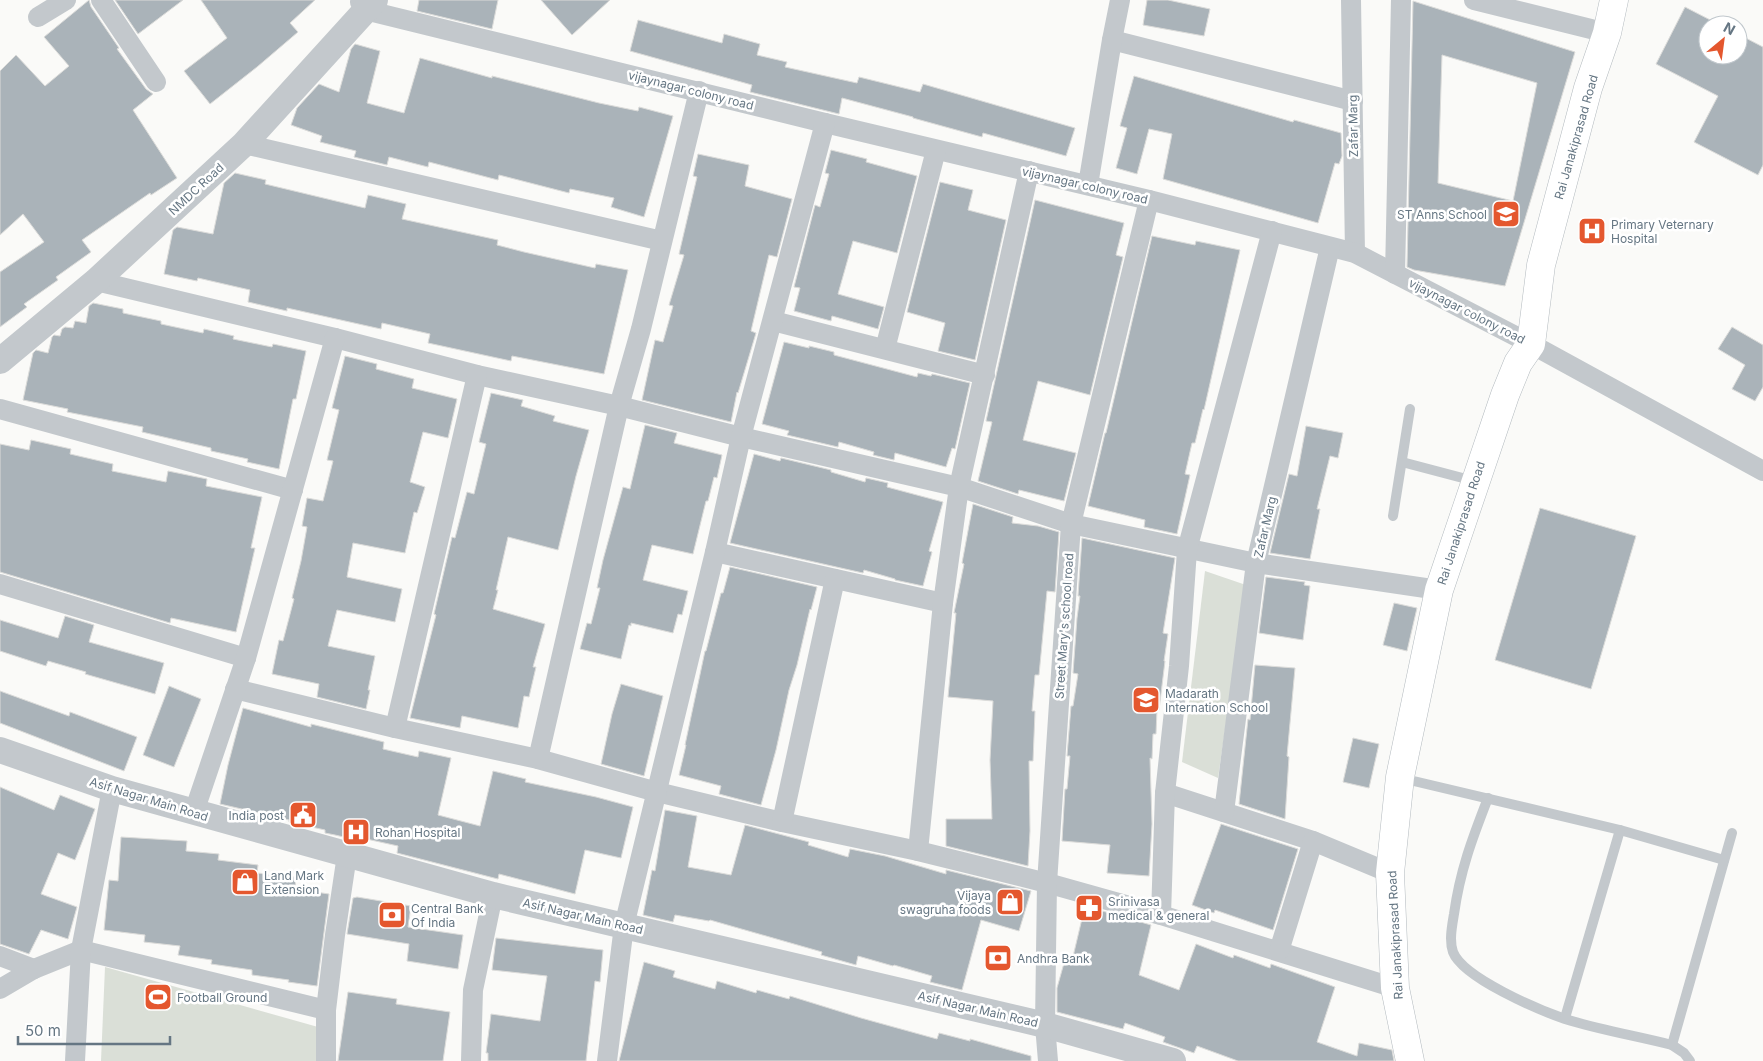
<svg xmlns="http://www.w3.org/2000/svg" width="1763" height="1061" font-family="Inter,sans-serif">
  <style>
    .green { fill: #dadfd7 }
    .building { fill: #aab3b9; stroke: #dcdcda; fill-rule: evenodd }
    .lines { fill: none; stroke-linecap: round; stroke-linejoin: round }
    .secondary-casing { stroke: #b3babf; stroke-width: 29 }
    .service { stroke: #c3c8cc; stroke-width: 10 }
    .minor { stroke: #c3c8cc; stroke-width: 20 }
    .tertiary { stroke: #c3c8cc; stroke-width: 26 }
    .secondary { stroke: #fff; stroke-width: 28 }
    .labels { text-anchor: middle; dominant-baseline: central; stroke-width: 5; stroke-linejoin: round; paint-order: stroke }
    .street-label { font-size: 12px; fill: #657683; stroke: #fff }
    .poi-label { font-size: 12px; fill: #657683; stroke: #fff; text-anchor: start }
  </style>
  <rect width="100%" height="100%" fill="#fafaf8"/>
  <g class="green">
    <path d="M1205,571L1246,585L1218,778L1182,762Z"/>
    <path d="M105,967L318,1027V1061H101Z"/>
  </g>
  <g class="building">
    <path d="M89,0L91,7L119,48L117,49L146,89L153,94L133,110L177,178L151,195L150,193L82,240L91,252L56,277L58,280L24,304L27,307L0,327V272L44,242L23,214L0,235V71L16,55L45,86L69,66L44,37Z"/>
    <path d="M115,0H183L138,34Z"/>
    <path d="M201,0H315L290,23L298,32L257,67L210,104L184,71L227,38Z"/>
    <path d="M419,0H498L492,29L417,11Z"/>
    <path d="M541,0H610L572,35Z"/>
    <path d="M1147,0H1168L1210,9L1204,36L1143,25Z"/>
    <path d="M1413,1L1575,52L1505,286L1414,270L1407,267ZM1442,55L1537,83L1513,201L1438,183Z"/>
    <path d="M1685,7L1720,25H1708V55H1738V34L1763,47V165L1758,175L1694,142L1718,96L1656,64Z"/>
    <path d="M638,20L722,43L724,34L760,44L757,55L787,62L785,67L857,83L859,77L920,92L923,84L1075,128L1066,156L983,133L982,137L913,118V117L842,98L839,114L750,92L752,85L630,51Z"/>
    <path d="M355,44L380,51L367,103L404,113L420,58L492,78V76L599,103L638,111L639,107L673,116L644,217L611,207L614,198L570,189L569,193L499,175L498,180L429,162L428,167L389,157L387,165L354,157L356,151L320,142L322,136L291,125L297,108L319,84L339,92L351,49Z"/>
    <path d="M1134,76L1293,122L1294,120L1341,133L1342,156L1339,164L1335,163L1318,223L1163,179L1172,134L1149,129L1137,174L1116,168L1127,128L1120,126Z"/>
    <path d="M831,150L867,159L866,162L917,176L897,253L853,241L838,294L884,307L878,329L832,316L831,321L794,311L800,288L794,287L815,205L820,207L829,174L825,173Z"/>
    <path d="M698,154L749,165L745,186L792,199L777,257L769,255L751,331L756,333L738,393L737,392L731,422L642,400L655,340L663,342L673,306L669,305L684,255L679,254L697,177L693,176Z"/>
    <path d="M235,173L266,180L265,184L365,208L368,195L406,204L402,219L498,240L497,245L524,252L595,268L596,264L628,270L604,374L512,356L511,361L428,343L430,334L382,323L381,329L287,308V311L248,302L250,290L198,278L197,281L164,274L173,230L177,227L213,234L224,183Z"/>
    <path d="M940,182L973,190L968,210L1006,220L975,360L938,351L945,323L907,312Z"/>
    <path d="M1035,200L1124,223L1116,255L1123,257L1090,395L1038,381L1023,440L1076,453L1064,501L1019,490L1018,494L978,481L992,422L986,421Z"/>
    <path d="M1152,236L1195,245L1196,241L1240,250L1204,410L1203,409L1195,443H1192L1185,474L1190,475L1177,534L1144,527L1145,520L1088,506L1105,433H1106Z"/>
    <path d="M93,303L123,309V313L161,321V324L203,333L204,329L234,336L233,339L272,347L273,344L306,351L296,399H293L279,469L247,462L248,459L211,451V448L142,432L143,427L67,412L68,409L23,400L33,353L36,350L48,353L52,337L54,335L60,336L62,329L65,327L73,328L75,321L86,323L89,306Z"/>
    <path d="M1732,327L1763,345V387L1755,401L1732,389L1745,365L1718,349Z"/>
    <path d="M784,342L809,348V346L834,352V355L917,377L918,373L931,376L932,374L970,383L955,449L952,448L946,467L895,453L894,460L873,455L874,452L839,442L838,447L787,435L789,431L762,424Z"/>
    <path d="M345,356L377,364L376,369L414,379L412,388L457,399L448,438L423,432L410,482L425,487L417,513L414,512L405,553L353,543L347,577L402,589L395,622L337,610L328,646L375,656L368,690H370L366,709L317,697L319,684L272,674L279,640L283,641L294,599L292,598L301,561L307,527L302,526L307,498L323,501L333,461L327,460L339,410L332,408Z"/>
    <path d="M491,393L523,400L521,406L555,416L553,421L589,430L576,476L558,550L508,537L496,590H498L493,609L545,624L533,667H536L529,697L524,696L518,728L462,716L460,728L410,718L436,615L434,614L452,537L455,538L467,492L474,494L486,444L479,442Z"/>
    <path d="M645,425L677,433L674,443L722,455L717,478L714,477L708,501H706L693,554L652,545L643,580L688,591L682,615L678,614L673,633L631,623V626L629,625L621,659L580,649L587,623L591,624L600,588H597L603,560L623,487L630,489Z"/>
    <path d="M1306,426L1343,433L1338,458L1330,456L1317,509H1320L1310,559L1270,553L1289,474L1297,476Z"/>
    <path d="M31,440L71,449L70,454L113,464L112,471L166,482L168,471L207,479L206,486L262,497L251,548H255L236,632L171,618L170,623L0,572V444L29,450Z"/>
    <path d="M754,454L780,461L781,458L831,470V472L865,482L866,478L888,483L887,487L943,502L929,551L932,552L923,586L895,580V579L864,570L863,573L730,543Z"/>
    <path d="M973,504L1013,517L1012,523L1038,526L1059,532L1055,592L1047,591L1039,675H1035L1032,711H1035L1033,761H1029L1030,831L1028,866L946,846V819H992L990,760L993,701L948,697L956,613H954L964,564L962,563Z"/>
    <path d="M1540,508L1636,536L1591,689L1495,660Z"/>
    <path d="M1082,538L1175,558L1163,633L1168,634L1164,661H1165L1159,710L1157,709L1156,734H1153L1152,759L1150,758L1152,824L1149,876L1107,873L1110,845L1062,841L1065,789H1067L1070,756H1067L1071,706H1073L1078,674L1073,673L1077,618L1080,596H1078Z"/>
    <path d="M730,567L817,587L811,610L810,609L797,665L789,690L776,750L761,805L719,794L721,786L679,775L686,745H685L705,651H706L721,593H723Z"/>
    <path d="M1266,577L1305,582L1304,585L1310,586L1303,640L1259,633Z"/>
    <path d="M1394,603L1417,608L1407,651L1383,645Z"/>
    <path d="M65,616L94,625L89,642L164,663L155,694L85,674L86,672L48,661L46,666L0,651V620L58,638Z"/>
    <path d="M1255,665L1295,668L1287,756L1289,757L1285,819L1239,804L1248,719L1250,720Z"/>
    <path d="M621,684L663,696L644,776L601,764L612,714Z"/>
    <path d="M169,686L201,699L174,767L143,755Z"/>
    <path d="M0,691L69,716L70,712L137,737L124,771L0,723Z"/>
    <path d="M243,708L311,727V724L384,742L383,749L418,757L419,751L451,758L438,815L480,826L493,771L526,779L525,782L596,797L633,807L621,858L585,850L575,894L499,874L498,879L397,853L398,846L362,838L361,841L335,835L325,833V830L289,822V820L220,804L228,765Z"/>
    <path d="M1353,738L1379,744L1369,788L1343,782Z"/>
    <path d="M0,787L54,810L60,795L95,809L75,860L58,853L41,894L77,907L68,939L41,930L29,954L0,944Z"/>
    <path d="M665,810L697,816L688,867L731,875L745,825L809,842L808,845L848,857L850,849L885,856L946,874V870L1031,891L1019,931L981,920L962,990L930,982L932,976L894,965L893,966L858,956L856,965L821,955L822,952L710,920L709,921L675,915L673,922L643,915L652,870L655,871Z"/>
    <path d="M1221,824L1298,849L1273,930L1215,910L1214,913L1192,905Z"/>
    <path d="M121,837L187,841L186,851L219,854L218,860L258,865L257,873L296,877L295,889L329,894L317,986L288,982L289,980L252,975V970L211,964L212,960L178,955L180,946L144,942L145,935L104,930L109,880L118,881Z"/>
    <path d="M357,897L411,906L408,927L463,935L458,969L407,961L409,944L347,934L353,898Z"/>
    <path d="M1085,906L1151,925L1139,975L1179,990L1196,944L1233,958L1234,955L1270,968L1271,964L1335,987L1317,1042L1357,1056L1359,1043L1392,1050L1394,1061H1238L1197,1046L1194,1053L1163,1042L1165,1037L1125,1023L1123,1029L1057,1012V988L1064,963L1071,965Z"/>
    <path d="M496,938L603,950L600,982L595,981L586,1061H488V1053H486L491,1014L540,1021L547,976L492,970Z"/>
    <path d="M644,962L675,971L673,977L715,989L717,981L756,993L757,990L789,999L790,996L861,1018L937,1039L939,1033L970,1041V1039L1031,1056V1061H619Z"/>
    <path d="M348,992L397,999L396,1004L450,1012L443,1061H338Z"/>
  </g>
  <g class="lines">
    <defs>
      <path id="secondary" d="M1410,1061L1395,988L1390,873L1400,777L1439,590L1505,395L1518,363L1531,344L1541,265L1588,88L1607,33L1614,0"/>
    </defs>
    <use href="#secondary" class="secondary-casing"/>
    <g class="service">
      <path d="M1402,462L1474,481"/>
      <path d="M1393,516L1410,409"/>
      <path d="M1401,778L1620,830L1724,860"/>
      <path d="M1488,798C1472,839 1460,871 1454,914C1452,926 1449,941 1453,952C1463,978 1539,1010 1565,1019C1600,1030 1637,1036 1672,1045L1684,1053L1690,1061"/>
      <path d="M1565,1018L1620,830"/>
      <path d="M1672,1045L1732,833"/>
    </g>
    <g class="minor">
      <path d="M101,0L156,82"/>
      <path d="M1351,0L1355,253"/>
      <path d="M1474,0L1607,33"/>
      <path d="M360,2L365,10L825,123L1149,200L1355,253L1531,344L1763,471"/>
      <path d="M38,17L66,0"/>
      <path d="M1112,40L1353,101"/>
      <path d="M244,144L662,241"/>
      <path d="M1088,185L1112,40L1120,0"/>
      <path d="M1395,274L1401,0"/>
      <path d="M96,281L335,338L477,375L619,406L741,437L959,487L1071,524L1256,563L1439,590"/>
      <path d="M773,321L985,375"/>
      <path d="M885,349L936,150"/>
      <path d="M0,409L293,490"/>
      <path d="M715,552L943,603"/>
      <path d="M0,584L246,658"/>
      <path d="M235,689L395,728L538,759L657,792L782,822L918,851L1047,883L1161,915L1395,988"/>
      <path d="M395,728L477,375"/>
      <path d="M538,759L619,406L641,329L699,91"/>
      <path d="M1165,793L1313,841L1390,873"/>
      <path d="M194,812L246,658L335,338"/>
      <path d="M1224,812L1256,563L1330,247"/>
      <path d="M782,822L835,579"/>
      <path d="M918,851L943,603L959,487L1029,171"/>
      <path d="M1161,915L1165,793L1179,666L1187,550L1272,231"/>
      <path d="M1279,951L1313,841"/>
      <path d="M0,956L34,969"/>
      <path d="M0,989L34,969L81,950L326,1010"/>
      <path d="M75,1061L81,950L112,789"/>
      <path d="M326,1061V1010L335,935L347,855"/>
      <path d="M471,1061L473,990L493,895"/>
      <path d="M607,1061L624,926L715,552L741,437L825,123"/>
      <path d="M1048,1061L1045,1025L1047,883L1071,524L1149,200"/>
    </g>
    <g class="tertiary">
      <path d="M0,361L96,281L244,144L375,0"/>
      <path d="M0,750L112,789L493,895L1045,1025L1173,1061"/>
    </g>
    <use href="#secondary" class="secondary"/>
  </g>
  <defs>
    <symbol id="school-square" viewBox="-11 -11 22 22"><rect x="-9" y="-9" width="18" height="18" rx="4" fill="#e4572e" stroke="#fff"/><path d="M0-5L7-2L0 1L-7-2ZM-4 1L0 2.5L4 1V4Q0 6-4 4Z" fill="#fff"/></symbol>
    <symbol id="hospital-square" viewBox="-11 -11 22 22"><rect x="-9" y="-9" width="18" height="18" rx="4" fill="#e4572e" stroke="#fff"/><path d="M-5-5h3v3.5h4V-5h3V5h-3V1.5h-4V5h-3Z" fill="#fff"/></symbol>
    <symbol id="civic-square" viewBox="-11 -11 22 22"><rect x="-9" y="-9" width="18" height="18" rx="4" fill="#e4572e" stroke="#fff"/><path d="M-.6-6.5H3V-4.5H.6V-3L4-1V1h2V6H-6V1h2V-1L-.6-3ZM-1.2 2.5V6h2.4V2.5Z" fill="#fff"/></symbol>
    <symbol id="shop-square" viewBox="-11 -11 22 22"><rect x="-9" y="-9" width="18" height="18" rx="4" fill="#e4572e" stroke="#fff"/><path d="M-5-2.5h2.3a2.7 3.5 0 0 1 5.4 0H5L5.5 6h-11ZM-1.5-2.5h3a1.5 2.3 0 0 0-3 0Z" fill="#fff"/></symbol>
    <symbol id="pharmacy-square" viewBox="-11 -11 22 22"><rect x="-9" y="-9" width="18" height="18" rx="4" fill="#e4572e" stroke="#fff"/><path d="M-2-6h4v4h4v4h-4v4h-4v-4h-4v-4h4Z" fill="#fff"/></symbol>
    <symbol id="bank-square" viewBox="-11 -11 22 22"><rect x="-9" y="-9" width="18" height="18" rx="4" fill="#e4572e" stroke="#fff"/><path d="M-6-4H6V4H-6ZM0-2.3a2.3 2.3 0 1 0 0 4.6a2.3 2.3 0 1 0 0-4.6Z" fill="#fff"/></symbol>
    <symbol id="stadium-square" viewBox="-11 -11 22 22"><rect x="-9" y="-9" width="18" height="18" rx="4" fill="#e4572e" stroke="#fff"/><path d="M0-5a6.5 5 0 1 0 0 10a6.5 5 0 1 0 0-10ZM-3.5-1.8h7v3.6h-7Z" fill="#fff"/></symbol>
  </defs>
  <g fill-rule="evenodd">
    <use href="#school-square" x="1490" y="198" width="32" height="32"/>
    <use href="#hospital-square" x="1576" y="215" width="32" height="32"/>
    <use href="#school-square" x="1130" y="684" width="32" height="32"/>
    <use href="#civic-square" x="287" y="799" width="32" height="32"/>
    <use href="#hospital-square" x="340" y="816" width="32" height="32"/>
    <use href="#shop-square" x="229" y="866" width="32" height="32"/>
    <use href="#shop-square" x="994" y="886" width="32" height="32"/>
    <use href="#pharmacy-square" x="1073" y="892" width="32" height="32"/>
    <use href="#bank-square" x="376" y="899" width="32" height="32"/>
    <use href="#bank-square" x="982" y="942" width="32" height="32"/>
    <use href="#stadium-square" x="142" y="981" width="32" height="32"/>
  </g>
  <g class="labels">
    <g class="street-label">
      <text transform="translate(691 90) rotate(14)">vijaynagar colony road</text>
      <text transform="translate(1353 126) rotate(-91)">Zafar Marg</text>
      <text transform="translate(1576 137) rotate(-74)">Rai Janakiprasad Road</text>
      <text transform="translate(1085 185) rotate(13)">vijaynagar colony road</text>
      <text transform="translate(196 189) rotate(-43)">NMDC Road</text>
      <text transform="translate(1467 311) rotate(27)">vijaynagar colony road</text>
      <text transform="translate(1461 523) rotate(-72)">Rai Janakiprasad Road</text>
      <text transform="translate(1265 527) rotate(-77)">Zafar Marg</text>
      <text transform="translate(1064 626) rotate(-86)">Street Mary's school road</text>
      <text transform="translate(149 799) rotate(17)">Asif Nagar Main Road</text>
      <text transform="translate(583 916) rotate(13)">Asif Nagar Main Road</text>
      <text transform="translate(1395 935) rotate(-93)">Rai Janakiprasad Road</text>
      <text transform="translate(978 1009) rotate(13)">Asif Nagar Main Road</text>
    </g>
    <g class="poi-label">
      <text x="1487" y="214" text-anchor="end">ST Anns School</text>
      <text x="1611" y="224">Primary Veternary<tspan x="1611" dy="14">Hospital</tspan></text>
      <text x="1165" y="693">Madarath<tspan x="1165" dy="14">Internation School</tspan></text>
      <text x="284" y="815" text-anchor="end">India post</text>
      <text x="375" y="832">Rohan Hospital</text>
      <text x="264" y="875">Land Mark<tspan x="264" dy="14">Extension</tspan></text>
      <text x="991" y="895" text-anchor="end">Vijaya<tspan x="991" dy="14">swagruha foods</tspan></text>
      <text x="1108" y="901">Srinivasa<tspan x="1108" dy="14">medical &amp; general</tspan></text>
      <text x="411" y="908">Central Bank<tspan x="411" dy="14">Of India</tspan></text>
      <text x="1017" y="958">Andhra Bank</text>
      <text x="177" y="997">Football Ground</text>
    </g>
  </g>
  <g transform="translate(1723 40) rotate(29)"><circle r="24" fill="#ffffff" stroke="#c1c8cd"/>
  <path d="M0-4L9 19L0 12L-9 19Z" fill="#e4572e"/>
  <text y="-8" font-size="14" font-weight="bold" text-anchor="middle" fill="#657683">N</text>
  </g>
  <path d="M18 1036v8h152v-8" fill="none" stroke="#657683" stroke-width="2.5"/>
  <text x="25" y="1036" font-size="15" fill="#657683" stroke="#ffffff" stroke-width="4" paint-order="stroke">50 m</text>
</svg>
